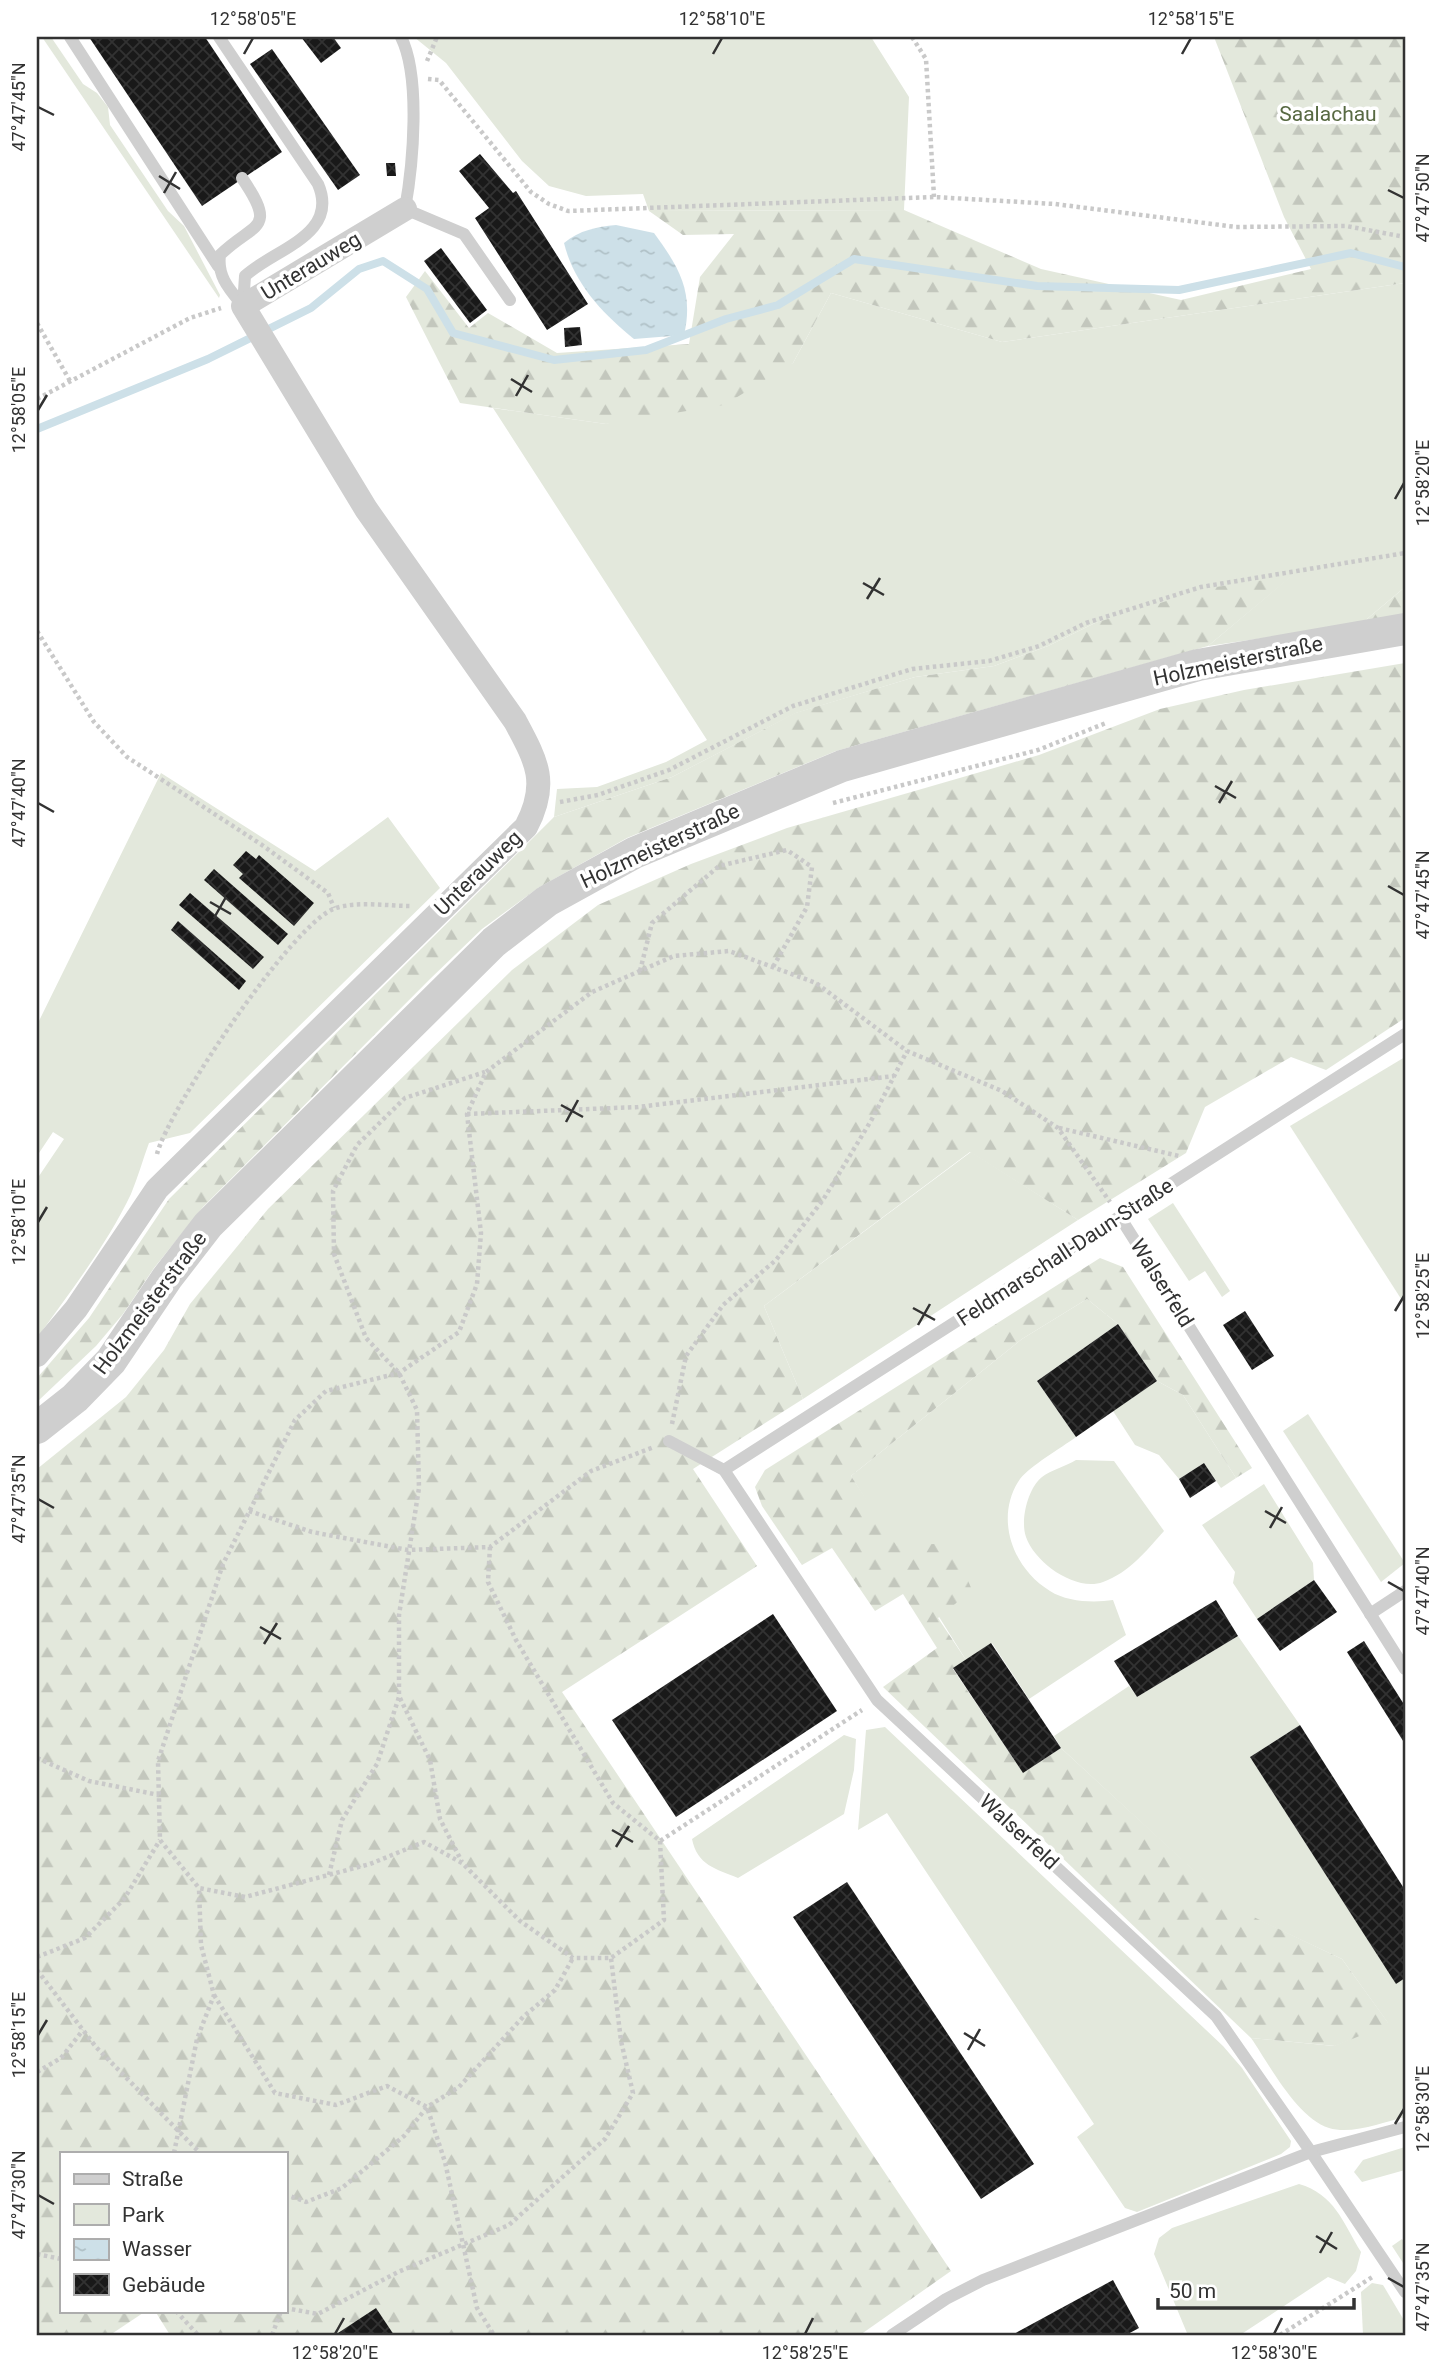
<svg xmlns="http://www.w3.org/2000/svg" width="1442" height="2372" font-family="Roboto,sans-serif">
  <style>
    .green { fill: #e3e8dc }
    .forest { fill: url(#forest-firs) }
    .water { fill: url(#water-ripples) }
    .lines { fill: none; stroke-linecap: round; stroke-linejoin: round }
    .stream { stroke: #cde0e8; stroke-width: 8 }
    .building { fill: url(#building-cross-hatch) }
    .path { stroke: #c9c9c9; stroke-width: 4.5; stroke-dasharray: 3.5 3.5; stroke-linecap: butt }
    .service { stroke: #cfcfcf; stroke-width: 12 }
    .minor { stroke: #cfcfcf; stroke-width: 24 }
    .tertiary { stroke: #cfcfcf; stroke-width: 32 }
    .ticks { fill: none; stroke: #323232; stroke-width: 2.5 }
    .labels { text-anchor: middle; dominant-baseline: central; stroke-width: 7; stroke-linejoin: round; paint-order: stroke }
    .park-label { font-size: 21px; fill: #586a43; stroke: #fff }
    .street-label { font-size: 21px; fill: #323232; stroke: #fff }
    .neatline { fill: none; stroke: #323232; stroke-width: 2.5 }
    .ticks-label { font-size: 18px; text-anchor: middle; fill: #323232 }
  </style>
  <defs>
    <pattern id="forest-firs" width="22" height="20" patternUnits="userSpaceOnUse" patternTransform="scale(1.75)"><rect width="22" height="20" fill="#e3e8dc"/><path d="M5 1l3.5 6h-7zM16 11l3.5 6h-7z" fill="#c3c7bd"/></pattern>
    <pattern id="water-ripples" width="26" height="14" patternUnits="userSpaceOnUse" patternTransform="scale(1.75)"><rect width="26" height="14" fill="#cde0e8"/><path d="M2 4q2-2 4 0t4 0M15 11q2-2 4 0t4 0" fill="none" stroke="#b0c1c7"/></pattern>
    <pattern id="building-cross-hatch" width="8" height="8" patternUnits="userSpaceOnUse" patternTransform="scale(1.75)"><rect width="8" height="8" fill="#191919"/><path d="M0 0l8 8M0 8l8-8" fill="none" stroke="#323232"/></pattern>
  </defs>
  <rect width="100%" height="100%" fill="#fff"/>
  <g class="green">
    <path d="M42,37H51L83,84L97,93L108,107L110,125L168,211L184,226L220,295L219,298Z"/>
    <path d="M414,37H871L909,97L904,210L649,211L643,194L586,196L549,186L522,161L446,63Z"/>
    <path d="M1405,283V587L1361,624L1208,646L1290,577L1095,623L1048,646L994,666L915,677L796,713L672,777L554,817L557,789L597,787L666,762L707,740L493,408L606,424L793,363L831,293L1002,342Z"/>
    <path d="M161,773L315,871L388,817L440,888L190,1133L149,1143C143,1159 138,1177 131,1194C106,1246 70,1292 37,1338V1179L64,1139L53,1132L37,1156V1025Z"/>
    <path d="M1405,1057V1305L1290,1126Z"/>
    <path d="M971,1152L1078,1220L803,1399L764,1306Z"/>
    <path d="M1173,1203L1230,1291L1222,1297L1205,1271L1189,1281L1148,1219Z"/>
    <path d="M1087,1299L1118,1324L1037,1381L1076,1437C1061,1448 1030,1466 1020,1479C994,1517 1012,1568 1050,1591C1067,1602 1094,1603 1113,1600L1126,1635L1029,1699L992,1643L966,1660L851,1476L1022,1339Z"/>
    <path d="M1157,1381L1183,1395L1236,1478L1221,1488L1204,1463L1179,1479L1159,1455L1135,1445L1113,1411Z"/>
    <path d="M1308,1414L1405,1563L1381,1582L1283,1431Z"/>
    <path d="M1076,1460L1114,1461L1164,1531C1146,1551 1130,1572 1103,1582C1076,1592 1035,1563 1026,1537C1020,1520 1028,1488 1042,1477C1051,1470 1066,1466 1076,1460Z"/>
    <path d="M1264,1484L1313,1563L1314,1580L1257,1619L1233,1583L1235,1572L1202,1525Z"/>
    <path d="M1238,1636L1300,1725L1250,1757L1396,1983L1405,1978V2117C1384,2122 1352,2135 1329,2128C1297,2118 1269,2064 1251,2038L1334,2046L1388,2023L1342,1959L1235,1909L1061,1748L1054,1736L1129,1686L1137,1697Z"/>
    <path d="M885,1727L1223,2046L1242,2068L1291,2141L1290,2147L1281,2154L1137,2212L1125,2208L1077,2137L1094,2124L887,1813L858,1830L866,1730Z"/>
    <path d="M844,1735L856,1739L854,1770L844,1814L738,1878C716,1869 697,1865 692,1839Z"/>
    <path d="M1405,2147V2170L1362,2182L1354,2172L1363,2160Z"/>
    <path d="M1299,2184C1334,2194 1343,2222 1361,2252L1356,2271L1345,2284L1328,2277L1240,2335L1187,2333L1154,2254L1159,2238L1172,2228Z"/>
    <path d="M1402,2239L1405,2243V2266L1392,2246Z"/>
    <path d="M1372,2283L1383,2285L1405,2322V2335H1363L1361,2292Z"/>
  </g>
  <g class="forest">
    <path d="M1214,37H1405V283L1002,342L831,293L793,363L724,405L606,424L460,403L406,297L425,271L469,328L488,313L557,353L689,344L700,277L734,234L683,235L649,211L904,210L1041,269L1181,300L1311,269L1284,217Z"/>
    <path d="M1292,576L1208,646L836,751L627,838L538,888L482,929L430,979L203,1207L154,1268L123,1314L96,1346L37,1402V1378L89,1318L169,1199L554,817L672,777L795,713L915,677L994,666L1048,646L1095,623L1209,588Z"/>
    <path d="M1405,587V618L1361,624Z"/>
    <path d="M1405,663V1018L1326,1070L1291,1057L1205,1107L1186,1153L1078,1220L970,1152L764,1306L803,1399L693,1469L757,1566L562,1692L951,2271L860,2335H170L155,2311H285V2153H61V2311H146L110,2335H37V1469L126,1397L164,1350L190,1304L268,1209L512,970L598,905L691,864L787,828L1039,755L1160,709L1244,690Z"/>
    <path d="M1100,1258L1123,1267L1252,1468L1236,1478L1183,1395L1157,1381L1118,1324L1087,1299L1022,1339L851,1476L897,1546L952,1543L972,1590L938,1618L966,1660L953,1669L1023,1773L1061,1748L1235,1908L1342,1959L1389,2024L1335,2046L1251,2038L883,1687L937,1648L903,1594L875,1611L832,1548L802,1565L762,1506L755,1487L765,1470Z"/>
  </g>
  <path class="water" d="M616,225L654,233C679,267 694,292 684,335L634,339C603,314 574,284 564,243C580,230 596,227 616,225Z"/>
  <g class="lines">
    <path class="stream" d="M37,429L208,359L311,308L359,269L383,261L427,289L453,333L554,360L646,350L726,319L778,305L854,259L1037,286L1179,290L1351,253L1405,267"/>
  </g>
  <g class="building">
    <path d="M89,37H205L282,152L202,206Z"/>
    <path d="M301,37H333L341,48L321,63Z"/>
    <path d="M272,49L360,175L338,190L250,64Z"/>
    <path d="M480,154L513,193L516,191L588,304L547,330L475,218L489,208L459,171Z"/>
    <path d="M386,163H395L396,176H387Z"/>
    <path d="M441,248L487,310L470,323L424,261Z"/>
    <path d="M580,327L582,345L565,347L564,328Z"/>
    <path d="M246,851L256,859L259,855L314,903L294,926L239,878L243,874L233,865Z"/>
    <path d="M214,869L288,934L278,945L204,880Z"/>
    <path d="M190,893L264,957L253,969L179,905Z"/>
    <path d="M178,921L246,981L239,990L171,930Z"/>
    <path d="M1245,1311L1274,1356L1252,1370L1223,1325Z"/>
    <path d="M1118,1324L1157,1381L1076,1437L1037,1381Z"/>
    <path d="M1204,1463L1216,1481L1190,1498L1179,1479Z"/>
    <path d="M1314,1580L1337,1612L1280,1651L1257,1619Z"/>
    <path d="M1216,1600L1238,1636L1137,1697L1114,1661Z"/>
    <path d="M773,1614L837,1711L676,1817L612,1720Z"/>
    <path d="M1364,1641L1405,1706V1744L1347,1652Z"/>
    <path d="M991,1643L1061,1748L1023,1773L953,1668Z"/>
    <path d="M1300,1725L1405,1890V1978L1396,1984L1250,1757Z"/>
    <path d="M847,1882L1034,2164L981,2199L793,1917Z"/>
    <path d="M1113,2280L1139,2328L1126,2335H1012Z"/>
    <path d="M376,2308L394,2335H335Z"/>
  </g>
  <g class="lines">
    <g class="path">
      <path d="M912,37L926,59L934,197"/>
      <path d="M427,61L437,37"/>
      <path d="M428,79L439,80L531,192L549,204L568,211L934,197L1055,204L1236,227L1346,226L1405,237"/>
      <path d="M37,323L70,381"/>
      <path d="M37,399L190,318L221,308"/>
      <path d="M37,631L94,722L127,757L262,845L328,893L334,908"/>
      <path d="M560,802L598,795L669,770L793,706L912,669L989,661L1039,646L1086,623L1201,587L1405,553"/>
      <path d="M833,803L1038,750L1106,723"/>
      <path d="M640,971L652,923L719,866L787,850L812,867L807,907L773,967"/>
      <path d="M467,1114L638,1107L894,1076"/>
      <path d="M1059,1128L1179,1156"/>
      <path d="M157,1154C168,1110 294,920 336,908C358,901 388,906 411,906"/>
      <path d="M672,1424L686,1356L723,1305L776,1260L823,1200L872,1119L907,1051"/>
      <path d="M249,1511L312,1532L408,1550L490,1547L591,1471L654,1447"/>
      <path d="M490,1547L488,1582L516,1640L613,1803L660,1841L862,1710"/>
      <path d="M400,1698L430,1760L440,1819L462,1862"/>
      <path d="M37,1758L89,1781L159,1795"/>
      <path d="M660,1841L664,1920L611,1958H573L520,1921L462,1863L424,1842L370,1864L245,1897L199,1888L160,1840L158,1761L223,1564L295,1420L326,1391L399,1373L459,1332L477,1284L481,1233L467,1114L486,1072L592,992L674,956L729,951L816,983L907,1051L1002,1091L1058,1128L1110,1202"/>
      <path d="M329,1875L342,1820L377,1764L399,1697V1615L419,1488L417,1410L399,1373L366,1338L334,1254L333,1191L357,1145L405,1098L485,1072"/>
      <path d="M37,1957L85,1938L124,1899L160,1840"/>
      <path d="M37,1970L96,2047L200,2153"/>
      <path d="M214,1995L275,2093L336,2105L387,2086L427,2107L445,2162L477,2308L494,2335"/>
      <path d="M37,2072L61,2058L83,2030"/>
      <path d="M174,2153L197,2039L214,1995L201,1945L199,1888"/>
      <path d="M285,2194L306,2202L342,2188L404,2136L427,2107L459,2087L523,2017L555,1990L573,1958"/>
      <path d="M37,2254L61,2259"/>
      <path d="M285,2308L318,2314L398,2272L509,2225L605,2139L633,2093L621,2041L611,1958"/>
      <path d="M176,2311L198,2335"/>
      <path d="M272,2335L281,2311"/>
      <path d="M1280,2335L1374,2276"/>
    </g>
    <g class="service">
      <path d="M70,37L218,266"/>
      <path d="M219,37L318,184C340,235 274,249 245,276L243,306C230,290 217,277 220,255C253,222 279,232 242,178"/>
      <path d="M401,37C421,77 413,165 405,209L464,234L510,300"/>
      <path d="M1120,1217L1405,1669"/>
      <path d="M669,1441L724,1470L877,1700L1216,2016L1311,2152L1405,2127"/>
      <path d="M724,1470L1405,1034"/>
      <path d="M1370,1614L1405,1591"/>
      <path d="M892,2335L946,2299L983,2280L1311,2152L1405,2292"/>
    </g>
    <path class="minor" d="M37,1355L76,1309L157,1189L526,827C549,783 537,762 515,721L366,509L243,306L405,209"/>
    <path class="tertiary" d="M37,1428L75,1398L111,1361L167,1278L208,1225L494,942L547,901L634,853L842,766L1198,665L1405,629"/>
  </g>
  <path class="ticks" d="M244,54L253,38M713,54L722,38M1182,54L1191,38M38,107L54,115M159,176L180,189M1388,190L1404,198M164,193L176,172M511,379L532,392M516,396L528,375M38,410L47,395M1395,499L1404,483M863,583L884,595M867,599L880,578M1215,786L1236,798M38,803L54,812M1219,803L1232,781M1388,886L1404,895M210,902L231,914M214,918L226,897M561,1105L583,1117M566,1122L578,1100M38,1222L47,1207M913,1308L935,1320M1395,1311L1404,1296M918,1325L930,1304M38,1499L54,1508M1265,1511L1286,1523M1270,1528L1282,1507M1388,1582L1404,1591M260,1627L281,1639M264,1644L277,1623M612,1830L633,1842M616,1847L629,1826M964,2033L985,2046M38,2035L47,2020M968,2050L980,2029M1395,2124L1404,2109M38,2195L54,2204M1316,2236L1337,2249M1320,2253L1332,2232M1388,2278L1404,2287M335,2334L344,2318M805,2334L813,2318M1274,2334L1282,2318"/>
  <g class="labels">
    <g class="park-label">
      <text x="1328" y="114">Saalachau</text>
    </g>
    <g class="street-label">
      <text transform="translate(311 266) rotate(-31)">Unterauweg</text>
      <text transform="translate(1238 661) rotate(-12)">Holzmeisterstraße</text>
      <text transform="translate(660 846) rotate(-25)">Holzmeisterstraße</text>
      <text transform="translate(478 873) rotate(-44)">Unterauweg</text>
      <text transform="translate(1065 1252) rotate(-33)">Feldmarschall-Daun-Straße</text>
      <text transform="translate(1162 1283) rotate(58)">Walserfeld</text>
      <text transform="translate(150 1303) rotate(-53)">Holzmeisterstraße</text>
      <text transform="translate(1019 1832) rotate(43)">Walserfeld</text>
    </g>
  </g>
  <rect width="1442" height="2372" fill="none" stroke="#ffffff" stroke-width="77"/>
  <rect x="60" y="2152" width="228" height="161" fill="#ffffff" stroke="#adadad" stroke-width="2"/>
  <rect x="74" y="2174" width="35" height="10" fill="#cfcfcf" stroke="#adadad" stroke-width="2"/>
  <text x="122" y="2186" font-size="21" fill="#323232">Straße</text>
  <rect x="74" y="2204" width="35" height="21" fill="#e3e8dc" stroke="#adadad" stroke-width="2"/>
  <text x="122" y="2222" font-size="21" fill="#323232">Park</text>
  <rect x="74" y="2239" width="35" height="21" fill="url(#water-ripples)" stroke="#adadad" stroke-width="2"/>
  <text x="122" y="2256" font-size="21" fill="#323232">Wasser</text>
  <rect x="74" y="2274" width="35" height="21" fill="url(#building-cross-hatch)" stroke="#adadad" stroke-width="2"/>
  <text x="122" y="2292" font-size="21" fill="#323232">Gebäude</text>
  <path d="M1158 2298v10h196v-10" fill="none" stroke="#323232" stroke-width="3.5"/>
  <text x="1169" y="2298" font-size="21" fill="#323232" stroke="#ffffff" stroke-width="5" paint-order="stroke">50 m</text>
  <rect x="38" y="38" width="1366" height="2296" class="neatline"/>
  <g class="ticks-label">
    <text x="253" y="25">12°58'05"E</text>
    <text x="722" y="25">12°58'10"E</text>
    <text x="1191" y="25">12°58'15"E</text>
    <text transform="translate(19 107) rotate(-90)" y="6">47°47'45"N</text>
    <text transform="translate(1423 198) rotate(-90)" y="6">47°47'50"N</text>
    <text transform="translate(19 410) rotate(-90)" y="6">12°58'05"E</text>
    <text transform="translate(1423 483) rotate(-90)" y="6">12°58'20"E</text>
    <text transform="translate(19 803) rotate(-90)" y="6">47°47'40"N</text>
    <text transform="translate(1423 895) rotate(-90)" y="6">47°47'45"N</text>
    <text transform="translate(19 1222) rotate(-90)" y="6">12°58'10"E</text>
    <text transform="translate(1423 1296) rotate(-90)" y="6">12°58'25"E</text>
    <text transform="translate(19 1499) rotate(-90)" y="6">47°47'35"N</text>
    <text transform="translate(1423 1591) rotate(-90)" y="6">47°47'40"N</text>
    <text transform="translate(19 2035) rotate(-90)" y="6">12°58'15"E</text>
    <text transform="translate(1423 2109) rotate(-90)" y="6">12°58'30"E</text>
    <text transform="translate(19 2195) rotate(-90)" y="6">47°47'30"N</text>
    <text transform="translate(1423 2287) rotate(-90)" y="6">47°47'35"N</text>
    <text x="335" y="2359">12°58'20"E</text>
    <text x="805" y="2359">12°58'25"E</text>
    <text x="1274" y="2359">12°58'30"E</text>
  </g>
</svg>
